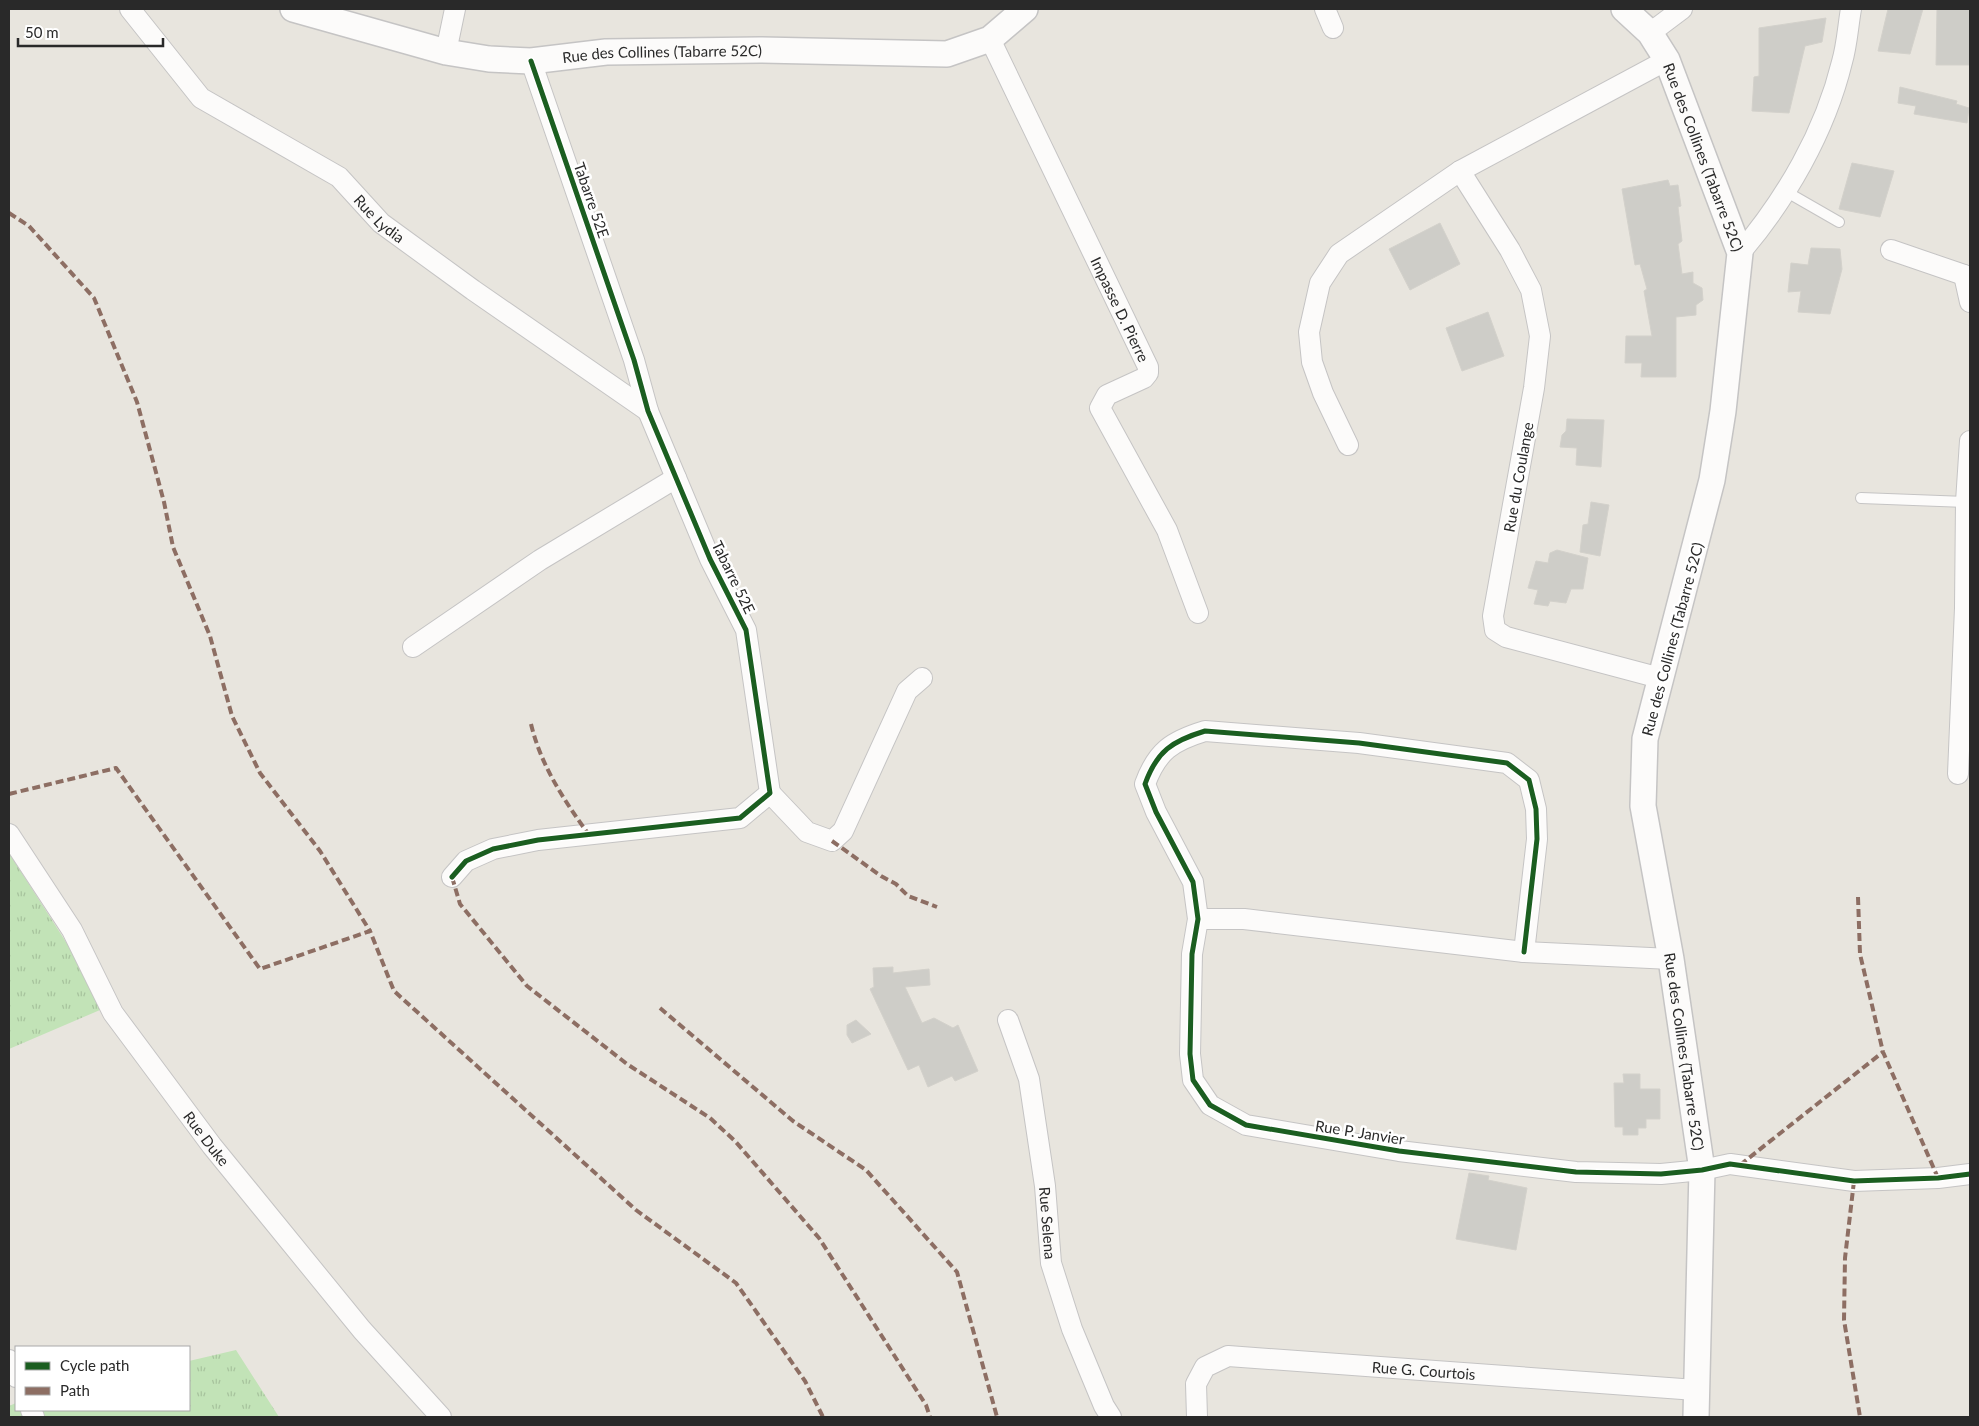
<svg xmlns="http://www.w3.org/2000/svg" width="1979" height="1426" font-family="Lato,sans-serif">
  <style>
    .grass { fill: url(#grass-tufts) }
    .building { fill: #cecdc8; stroke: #d3d1cb }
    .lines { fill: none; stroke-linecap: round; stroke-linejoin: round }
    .service-casing { stroke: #c5c4c4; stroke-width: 12 }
    .minor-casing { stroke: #c5c4c4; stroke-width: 22 }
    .tertiary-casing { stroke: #c5c4c4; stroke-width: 28 }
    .service { stroke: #fcfbfa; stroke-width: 10 }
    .minor { stroke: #fcfbfa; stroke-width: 20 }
    .tertiary { stroke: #fcfbfa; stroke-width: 25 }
    .quiet { stroke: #8d6e63; stroke-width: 4; stroke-dasharray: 8 4; stroke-linecap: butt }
    .cycleway-casing { stroke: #fff; stroke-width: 8 }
    .cycleway { stroke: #1b5e20; stroke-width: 5 }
    .labels { text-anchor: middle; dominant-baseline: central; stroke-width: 5; stroke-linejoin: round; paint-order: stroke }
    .street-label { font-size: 15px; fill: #292929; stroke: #fff }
  </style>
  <defs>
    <pattern id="grass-tufts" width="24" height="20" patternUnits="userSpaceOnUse" patternTransform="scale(1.25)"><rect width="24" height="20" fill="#c2e3b7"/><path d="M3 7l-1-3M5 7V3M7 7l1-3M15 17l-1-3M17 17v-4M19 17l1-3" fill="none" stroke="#a7c39d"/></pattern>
  </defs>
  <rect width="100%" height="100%" fill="#e8e5de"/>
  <g class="grass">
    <path d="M9,853L82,967L100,1010L9,1049Z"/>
    <path d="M236,1350L279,1417H9V1406L16,1403V1410H189V1361Z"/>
  </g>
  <g class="building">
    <path d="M1888,9H1923L1910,54L1878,51Z"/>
    <path d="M1937,9H1970V65H1936Z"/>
    <path d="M1826,18L1822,42L1805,46L1789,113L1752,111L1754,77L1759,76V28Z"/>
    <path d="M1900,87L1957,101L1956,104L1969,108L1967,123L1914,114L1916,106L1898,103Z"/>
    <path d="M1852,163L1894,171L1880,217L1839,209Z"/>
    <path d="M1668,180L1670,186L1678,185L1681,206L1678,207L1682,241L1678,244L1682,274L1693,272V283L1702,288L1703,300L1696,305V315L1676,317V377H1641L1642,363H1625L1626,336H1652L1644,291L1647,289L1640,264L1635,265L1622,189Z"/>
    <path d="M1440,223L1460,264L1410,290L1389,249Z"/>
    <path d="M1811,248L1840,249L1842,269L1830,314L1798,312L1801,291L1788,292L1791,263L1808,265Z"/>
    <path d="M1488,312L1504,356L1462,371L1446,328Z"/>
    <path d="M1567,419L1604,420L1601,467L1576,465L1577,448L1560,447L1562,435L1566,431Z"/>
    <path d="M1591,502L1609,505L1600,556L1580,552L1583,525L1588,524Z"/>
    <path d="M1557,550L1588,558L1583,589H1571L1566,603L1550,601L1548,606L1534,604L1538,590L1528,588L1536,561L1548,563L1550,553Z"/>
    <path d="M893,967V973L929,969L930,985L905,987L922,1023L934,1018L953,1028L958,1025L978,1071L955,1081L952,1076L928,1087L919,1065L908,1070L870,989L874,987L873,968Z"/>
    <path d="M856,1020L871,1034L852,1043L847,1035V1025Z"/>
    <path d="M1623,1074H1640V1089H1660V1119H1646V1128H1638V1135H1623V1127H1615L1614,1083H1624Z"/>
    <path d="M1469,1173L1489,1176L1488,1180L1527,1188L1516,1250L1456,1239Z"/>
  </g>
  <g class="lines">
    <defs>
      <g id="service">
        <path d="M1785,191L1839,222"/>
        <path d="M1861,498L1966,502"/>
      </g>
      <g id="minor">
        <path id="s1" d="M130,9L201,98L339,177L381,223L473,290L648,411"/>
        <path d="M1325,9L1333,28"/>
        <path d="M1650,33L1682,9"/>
        <path id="s2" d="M990,39L1148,367V373L1144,378L1107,395L1100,408L1167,530L1198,613"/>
        <path d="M446,52L455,9"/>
        <path d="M1460,171L1510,250L1531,290L1540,336L1534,388L1493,616L1495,630L1506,637L1660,678"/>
        <path d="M1891,250L1964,275"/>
        <path d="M1740,253C1786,199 1825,132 1842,62C1847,45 1848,26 1851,9"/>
        <path d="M1964,275L1970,302"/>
        <path d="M1348,445L1323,393L1312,362L1309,332L1320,283L1339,254L1460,171L1667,60"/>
        <path d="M413,647L540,560L676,478"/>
        <path d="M1958,774L1965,608L1966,502L1970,441"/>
        <path d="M770,793L807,832L832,841L843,831L907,691L922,678"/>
        <path id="s3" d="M9,834L72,930L113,1013L212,1146L362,1330L441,1417"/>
        <path d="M452,877L466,861L493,849L538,840L740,818L770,793L746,630L710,559L648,411L634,360L531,61"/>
        <path d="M1198,919H1244L1524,952L1671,959"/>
        <path d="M1524,952L1537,839L1536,809L1529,780L1507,763L1359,743L1205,731C1172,741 1157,751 1145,784L1156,812L1193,882L1198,919L1192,954L1190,1054L1193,1080L1210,1105L1246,1125L1399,1151L1576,1172L1661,1174L1702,1170L1730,1164L1854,1181L1938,1178L1970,1174"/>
        <path id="s4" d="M1008,1020L1029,1079L1045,1186L1051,1263L1072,1329L1104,1406L1111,1417"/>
        <path d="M9,1360L16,1377"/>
        <path d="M31,1410L34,1417"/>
        <path id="s5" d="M1197,1417L1196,1384L1205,1367L1228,1356L1696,1390"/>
      </g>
      <g id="tertiary">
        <path id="s6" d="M293,9L446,52L489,59L531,61L606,52L760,50L947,54L990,39L1025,9"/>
        <path id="s7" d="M1624,9L1650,33L1667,60L1740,253L1723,411L1712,480L1645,739L1643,806L1671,959L1702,1170L1696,1417"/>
      </g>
    </defs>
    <use href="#service" class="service-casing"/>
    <use href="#minor" class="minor-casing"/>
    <use href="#tertiary" class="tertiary-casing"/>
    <use href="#service" class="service"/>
    <use href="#minor" class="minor"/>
    <use href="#tertiary" class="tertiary"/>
    <g class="quiet">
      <path d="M9,213L29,226L94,298L137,402L164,502L173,547L210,636L232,716L260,773L320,851L370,931"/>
      <path d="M531,724C541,766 564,800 589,835"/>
      <path d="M9,794L116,768L260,969L370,931L394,991L636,1210L736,1283L805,1381L823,1417"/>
      <path d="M832,841L881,876L896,884L908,896L937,907"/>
      <path d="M452,877L460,904L527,986L627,1064L710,1118L735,1141L819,1238L926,1405L930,1417"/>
      <path d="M1858,897L1860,954L1883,1052L1938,1178"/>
      <path d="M660,1008L793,1121L866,1170L957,1272L997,1417"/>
      <path d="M1740,1165L1883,1052"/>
      <path d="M1854,1181L1845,1258L1844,1320L1860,1417"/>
    </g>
    <defs>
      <g id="cycleway">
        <path d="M452,877L466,861L493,849L538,840L740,818L770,793L746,630L710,559L648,411L634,360L531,61"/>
        <path d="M1524,952L1537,839L1536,809L1529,780L1507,763L1359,743L1205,731C1172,741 1157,751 1145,784L1156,812L1193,882L1198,919L1192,954L1190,1054L1193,1080L1210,1105L1246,1125L1399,1151L1576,1172L1661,1174L1702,1170L1730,1164L1854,1181L1938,1178L1970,1174"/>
      </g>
    </defs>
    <use href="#cycleway" class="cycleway-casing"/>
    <use href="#cycleway" class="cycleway"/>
  </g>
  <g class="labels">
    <g class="street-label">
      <text stroke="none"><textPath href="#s6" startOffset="376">Rue des Collines (Tabarre 52C)</textPath></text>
      <text stroke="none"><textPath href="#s7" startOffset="171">Rue des Collines (Tabarre 52C)</textPath></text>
      <text transform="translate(592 200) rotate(71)">Tabarre 52E</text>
      <text stroke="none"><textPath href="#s1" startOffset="331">Rue Lydia</textPath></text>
      <text stroke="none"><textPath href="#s2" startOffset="300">Impasse D. Pierre</textPath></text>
      <text transform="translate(1518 477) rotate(-80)">Rue du Coulange</text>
      <text transform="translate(734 577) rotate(64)">Tabarre 52E</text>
      <text transform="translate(1672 639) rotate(-75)">Rue des Collines (Tabarre 52C)</text>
      <text stroke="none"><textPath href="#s7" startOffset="1086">Rue des Collines (Tabarre 52C)</textPath></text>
      <text transform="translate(1360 1132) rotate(9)">Rue P. Janvier</text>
      <text stroke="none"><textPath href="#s3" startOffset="364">Rue Duke</textPath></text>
      <text stroke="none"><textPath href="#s4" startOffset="208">Rue Selena</textPath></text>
      <text stroke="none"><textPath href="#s5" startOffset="274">Rue G. Courtois</textPath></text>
    </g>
  </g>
  <rect width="1979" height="1426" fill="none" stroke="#292929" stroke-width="20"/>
  <rect x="15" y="1346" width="175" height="65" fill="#ffffff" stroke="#a9a9a9"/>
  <rect x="25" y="1362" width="25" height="8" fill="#1b5e20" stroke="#a9a9a9"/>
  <text x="60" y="1371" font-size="15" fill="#292929">Cycle path</text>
  <rect x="25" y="1387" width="25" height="8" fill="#8d6e63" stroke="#a9a9a9"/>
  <text x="60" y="1396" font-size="15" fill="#292929">Path</text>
  <path d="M18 38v8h145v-8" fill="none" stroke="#292929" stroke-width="2.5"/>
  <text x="25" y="38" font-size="15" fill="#292929" stroke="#ffffff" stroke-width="4" paint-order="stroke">50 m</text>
</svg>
